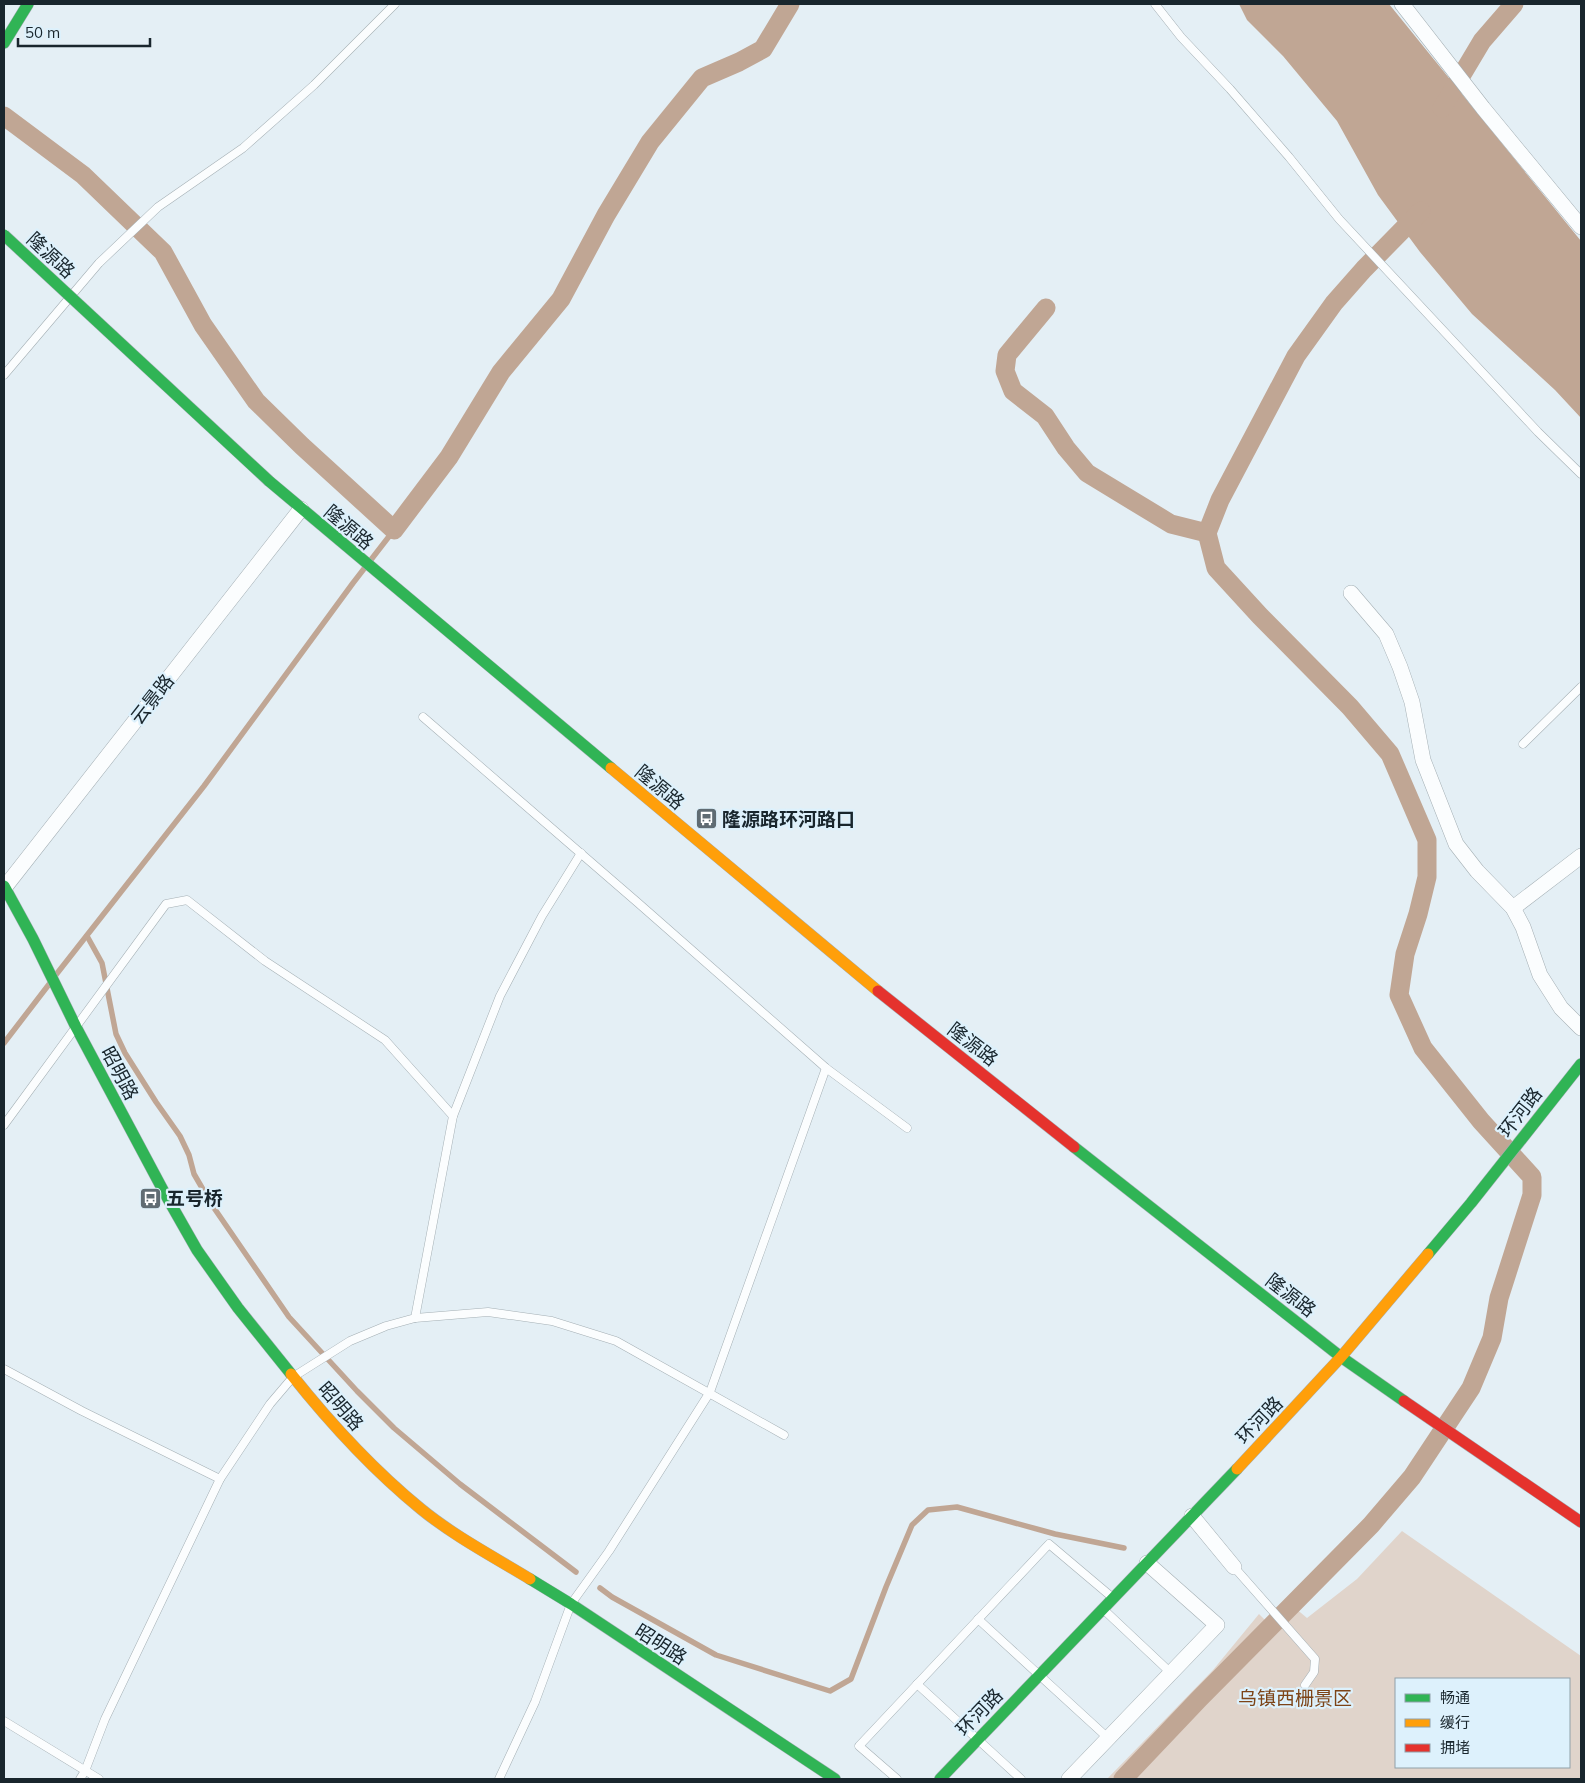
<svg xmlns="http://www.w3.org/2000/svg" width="1585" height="1783" font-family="Mulish,'Noto Sans SC',sans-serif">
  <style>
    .green { fill: #e0d4cb; fill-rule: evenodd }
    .water { fill: #c0a694 }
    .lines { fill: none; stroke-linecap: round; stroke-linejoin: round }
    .stream { stroke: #c0a694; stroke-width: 5.5 }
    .canal { stroke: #c0a694; stroke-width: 19 }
    .lane-casing { stroke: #a4afb4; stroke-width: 9 }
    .street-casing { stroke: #a4afb4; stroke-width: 16 }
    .fast-casing { stroke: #a4afb4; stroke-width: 12 }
    .slow-casing { stroke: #a4afb4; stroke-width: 12 }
    .jam-casing { stroke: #a4afb4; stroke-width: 12 }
    .lane { stroke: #fbfdfe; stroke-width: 8 }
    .street { stroke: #fbfdfe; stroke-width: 15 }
    .fast { stroke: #30b455; stroke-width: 11 }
    .slow { stroke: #ff9f0a; stroke-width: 11 }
    .jam { stroke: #e5322d; stroke-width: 11 }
    .fast-bridge-casing { stroke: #a4afb4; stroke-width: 12; stroke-linecap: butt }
    .fast-bridge { stroke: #30b455; stroke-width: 11 }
    .labels { text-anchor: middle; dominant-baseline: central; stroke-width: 4.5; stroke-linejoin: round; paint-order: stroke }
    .street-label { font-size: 19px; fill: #19262d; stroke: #ddf1fc }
    .poi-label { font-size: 19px; font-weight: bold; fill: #19262d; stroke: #ddf1fc; text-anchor: start }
    .park-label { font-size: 19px; fill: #7d4417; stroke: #ddf1fc }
  </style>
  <rect width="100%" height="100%" fill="#e4eff5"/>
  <path class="green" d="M1402,1531L1581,1656V1779H1107L1213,1670L1259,1614L1265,1620L1288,1602L1307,1618L1357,1579ZM1396,1679H1569V1767H1396Z"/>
  <path class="water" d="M1239,4H1389L1581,241V418L1555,390L1472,314L1420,252L1378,195L1337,121L1283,56L1247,20Z"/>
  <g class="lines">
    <g class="stream">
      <path d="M87,936L102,963L116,1034L125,1053L156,1102L180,1136L189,1155L194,1174L212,1205L289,1317L357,1391L394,1428L460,1484L576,1572"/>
      <path d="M55,976L204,786L353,583L394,530"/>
      <path d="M4,1043L50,983"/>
      <path d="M600,1588L612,1597L716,1655L830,1691L851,1679L886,1587L912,1525L928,1510L957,1507L1055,1534L1124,1548"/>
    </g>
    <g class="canal">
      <path d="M1442,108L1482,41L1514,4"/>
      <path d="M4,116L83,175L163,252L203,325L256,401L302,446L394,530L449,457L501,372L561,299L606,215L650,142L702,78L739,62L763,49L790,4"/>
      <path d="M1046,308L1007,355L1005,371L1013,391L1045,416L1066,448L1087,473L1171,524L1207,533"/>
      <path d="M1123,1779L1199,1699L1371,1525L1412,1477L1471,1388L1492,1338L1499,1298L1532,1195V1177L1481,1121L1423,1048L1399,995L1405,954L1418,914L1427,877V840L1390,754L1350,707L1260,616L1216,568L1207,533L1220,500L1296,356L1334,303L1364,269L1421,211"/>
    </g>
    <defs>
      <g id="lane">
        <path d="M1155,4L1181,37L1230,89L1289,157L1339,219L1538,432L1581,474"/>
        <path d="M4,375L99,263L158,207L243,148L314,85L395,4"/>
        <path d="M423,717L637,902L826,1068L907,1128"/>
        <path d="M1523,744L1581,687"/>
        <path d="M4,1125L166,904L187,900L265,961L385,1040L453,1116"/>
        <path d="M415,1318L453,1116L500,996L542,916L581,853"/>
        <path d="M4,1369L82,1411L220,1479"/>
        <path d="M1234,1567L1315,1659L1314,1672L1305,1685"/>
        <path d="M1103,1609L1171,1673"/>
        <path d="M978,1619L1108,1738"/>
        <path d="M917,1684L1021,1779"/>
        <path d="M4,1721L99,1779"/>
        <path d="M80,1779L85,1771L105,1719L220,1479L270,1404L293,1377L350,1341L386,1326L415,1318L488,1312L552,1321L616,1341L784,1435"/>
        <path d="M499,1779L535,1702L571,1604L609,1551L710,1392L826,1068"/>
        <path d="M897,1779L859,1746L1049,1544L1113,1598"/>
      </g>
      <g id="street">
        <path d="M1402,4L1483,108L1581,227"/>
        <path d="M1351,593L1386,634L1400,667L1412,702L1423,760L1456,844L1477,871L1513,908L1523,927L1540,975L1561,1008L1581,1028"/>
        <path d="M5,887L301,509"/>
        <path d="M1513,908L1581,856"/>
        <path d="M1192,1516L1234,1567"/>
        <path d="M1069,1779L1217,1625L1147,1563"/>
      </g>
      <g id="fast">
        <path d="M4,43L28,4"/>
        <path d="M269,481L611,768"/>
        <path d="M4,886L33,939L76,1027L164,1192L197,1250L238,1308L291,1374"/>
        <path d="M1074,1147L1341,1357L1404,1401"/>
        <path d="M1428,1254L1471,1203L1581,1064"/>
        <path d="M530,1579L571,1604L835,1779"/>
        <path d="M940,1779L1237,1469"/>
      </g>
      <g id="slow">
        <path d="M611,768L878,991"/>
        <path d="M291,1374C330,1423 372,1469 421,1509C454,1536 494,1557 530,1579"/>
        <path d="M1237,1469L1341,1357L1428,1254"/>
      </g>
      <g id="jam">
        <path d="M878,991L1074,1147"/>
        <path d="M1404,1401L1581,1522"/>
      </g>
    </defs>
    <use href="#lane" class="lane-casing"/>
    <use href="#street" class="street-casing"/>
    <use href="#fast" class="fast-casing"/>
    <use href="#slow" class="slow-casing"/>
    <use href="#jam" class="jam-casing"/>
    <use href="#lane" class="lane"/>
    <use href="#street" class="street"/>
    <use href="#fast" class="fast"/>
    <use href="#slow" class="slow"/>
    <use href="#jam" class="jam"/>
    <defs>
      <path id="fast-bridge" d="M4,235L269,481"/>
    </defs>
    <use href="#fast-bridge" class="fast-bridge-casing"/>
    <use href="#fast-bridge" class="fast-bridge"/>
  </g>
  <defs>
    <symbol id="bus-square" viewBox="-11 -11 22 22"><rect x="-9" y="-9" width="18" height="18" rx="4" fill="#606c73" stroke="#ddf1fc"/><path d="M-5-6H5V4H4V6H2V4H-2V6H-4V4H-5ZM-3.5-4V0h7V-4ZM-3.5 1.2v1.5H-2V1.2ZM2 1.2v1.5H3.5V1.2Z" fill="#fff"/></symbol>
  </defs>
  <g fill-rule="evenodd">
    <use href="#bus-square" x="694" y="806" width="25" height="25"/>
    <use href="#bus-square" x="138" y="1186" width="25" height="25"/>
  </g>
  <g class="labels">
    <g class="street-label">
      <text transform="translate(51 255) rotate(43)">隆源路</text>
      <text transform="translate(349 527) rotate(40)">隆源路</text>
      <text transform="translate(152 699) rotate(-52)">云景路</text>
      <text transform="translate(660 787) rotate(40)">隆源路</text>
      <text transform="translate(973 1044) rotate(38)">隆源路</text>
      <text transform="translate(120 1073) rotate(62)">昭明路</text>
      <text transform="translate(1520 1112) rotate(-52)">环河路</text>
      <text transform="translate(1291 1295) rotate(38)">隆源路</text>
      <text transform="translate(341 1406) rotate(49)">昭明路</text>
      <text transform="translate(1259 1420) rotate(-46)">环河路</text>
      <text transform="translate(661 1644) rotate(33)">昭明路</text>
      <text transform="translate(979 1712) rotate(-46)">环河路</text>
    </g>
    <g class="poi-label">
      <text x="722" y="819">隆源路环河路口</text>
      <text x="166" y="1198">五号桥</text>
    </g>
    <g class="park-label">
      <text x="1295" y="1698">乌镇西栅景区</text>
    </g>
  </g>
  <rect width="1585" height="1783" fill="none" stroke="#19262d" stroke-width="10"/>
  <rect x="1395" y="1678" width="175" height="90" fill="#ddf1fc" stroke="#8fa0a9"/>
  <rect x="1405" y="1694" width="25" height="8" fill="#30b455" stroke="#8fa0a9"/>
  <text x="1440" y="1703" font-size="15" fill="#19262d">畅通</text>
  <rect x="1405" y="1719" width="25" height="8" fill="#ff9f0a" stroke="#8fa0a9"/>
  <text x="1440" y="1728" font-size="15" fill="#19262d">缓行</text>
  <rect x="1405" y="1744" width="25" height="8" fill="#e5322d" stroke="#8fa0a9"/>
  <text x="1440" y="1753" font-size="15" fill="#19262d">拥堵</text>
  <path d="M18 38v8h132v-8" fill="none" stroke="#19262d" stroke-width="2.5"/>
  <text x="25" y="38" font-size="15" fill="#19262d" stroke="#ddf1fc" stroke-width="4" paint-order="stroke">50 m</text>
</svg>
